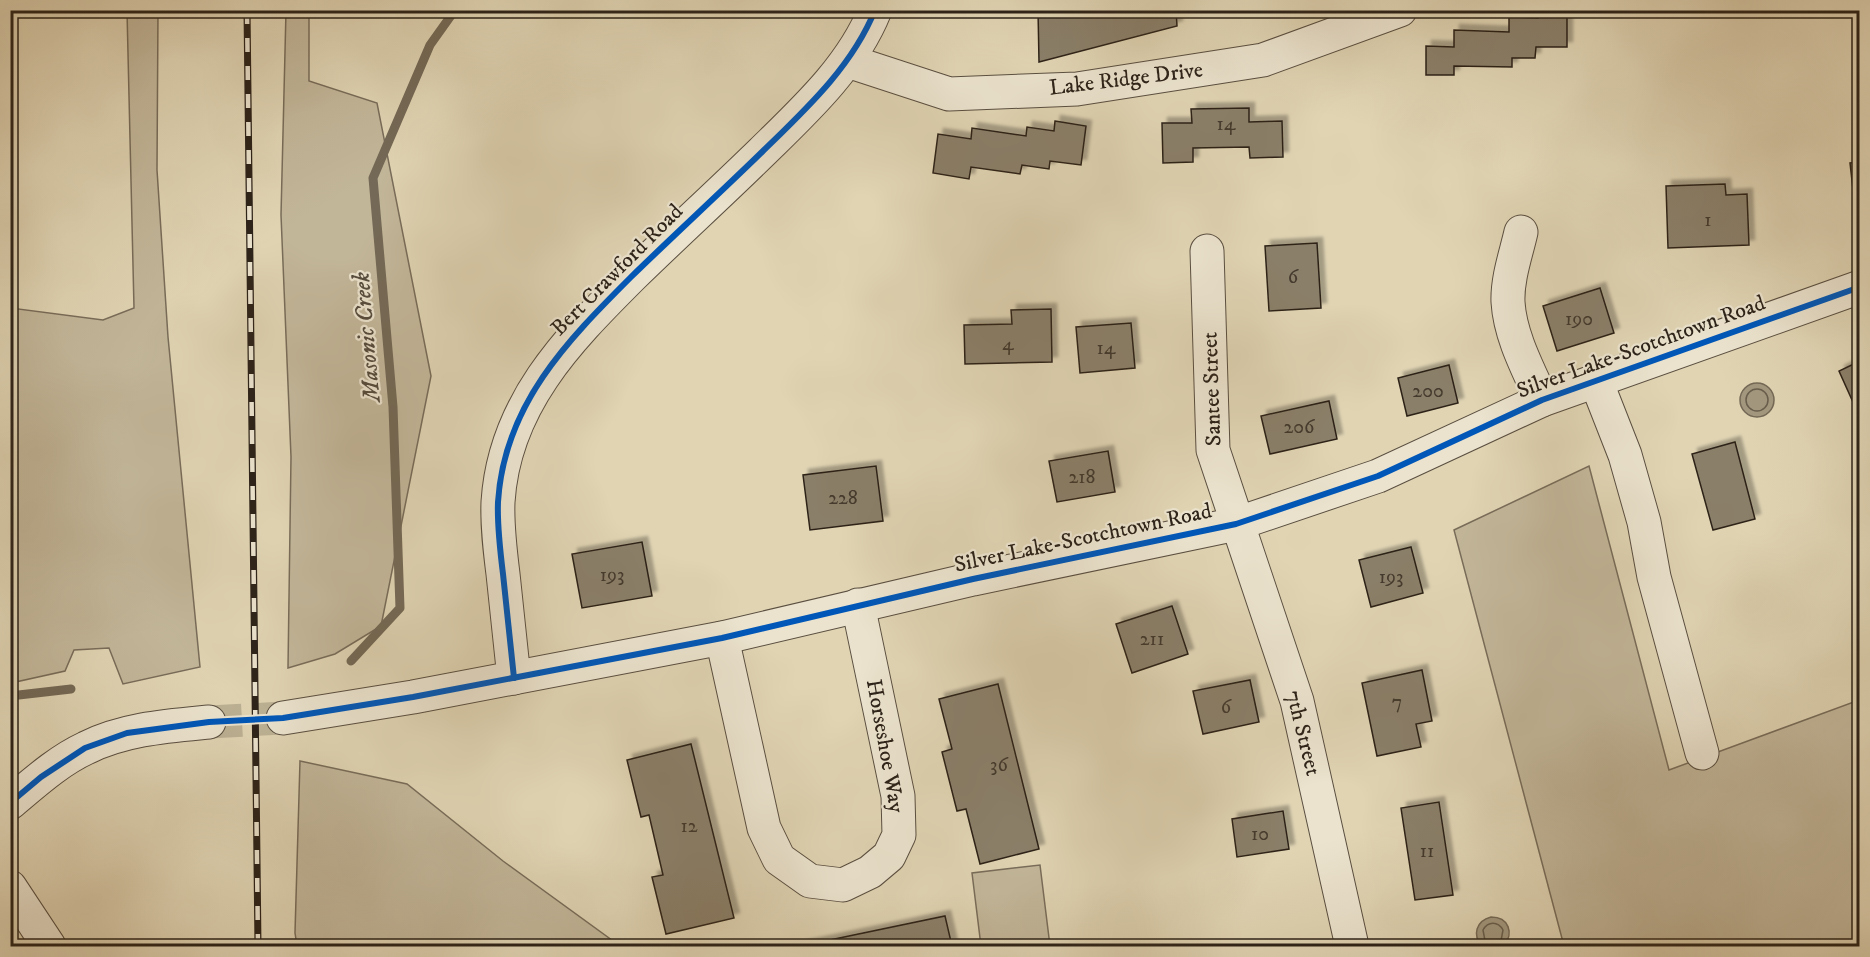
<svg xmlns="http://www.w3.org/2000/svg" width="1870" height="957" font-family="'IM FELL DW Pica',serif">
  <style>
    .green { fill: #c2b699; stroke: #786c59; stroke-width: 1.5 }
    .water { fill: #a3987f; stroke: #746956; stroke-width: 1.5 }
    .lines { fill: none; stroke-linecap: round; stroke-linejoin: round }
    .shore { stroke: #685e4c; stroke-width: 1.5 }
    .stream { stroke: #746956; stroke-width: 9 }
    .building { fill: #8a7f69; stroke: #2d2319; stroke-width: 1.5; filter: url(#shadow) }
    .minor-tunnel { stroke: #bcb194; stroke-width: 33; stroke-dasharray: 33 16; stroke-linecap: butt }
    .minor-casing { stroke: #5a4f40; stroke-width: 35 }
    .minor { stroke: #ebe3ce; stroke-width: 33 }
    .rail-casing { stroke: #2d2319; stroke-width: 7 }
    .rail { stroke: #ebe3ce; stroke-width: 4.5; stroke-dasharray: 14; stroke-linecap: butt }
    .cycleway-casing { stroke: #ebe3ce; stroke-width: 10 }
    .cycleway { stroke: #0057b8; stroke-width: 6 }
    .labels { text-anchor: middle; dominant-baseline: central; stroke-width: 4.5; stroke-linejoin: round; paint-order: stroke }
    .number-label { font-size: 20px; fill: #443a2d }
    .street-label { font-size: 22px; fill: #2d2319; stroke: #ebe3ce }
    .water-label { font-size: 24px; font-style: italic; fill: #564c3d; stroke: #ebe3ce }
  </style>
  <defs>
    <filter id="shadow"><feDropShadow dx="5.5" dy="-5.5" stdDeviation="1.5" flood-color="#0004"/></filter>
  </defs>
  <rect width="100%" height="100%" fill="#e0d4b3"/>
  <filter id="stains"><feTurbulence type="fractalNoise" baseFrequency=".00333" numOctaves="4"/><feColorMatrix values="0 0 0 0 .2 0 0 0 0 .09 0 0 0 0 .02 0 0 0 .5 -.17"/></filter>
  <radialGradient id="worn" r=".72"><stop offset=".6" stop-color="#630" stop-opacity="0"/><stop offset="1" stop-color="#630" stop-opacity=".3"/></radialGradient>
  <g class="green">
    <path d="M309,10V81L377,103L431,376L381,626L335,654L288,668L291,457L281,215L286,11Z"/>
    <path d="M127,11H158L157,170L168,337L200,667L123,684L109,648L74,650L65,671L11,683V308L103,320L134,308Z"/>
    <path d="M1589,466L1669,770L1859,700V946H1564L1454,530Z"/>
    <path d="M300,761L407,784L503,861L620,946H297L295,933Z"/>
    <path d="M1040,865L1050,946H981L972,873Z"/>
  </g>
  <g class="water">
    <circle cx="1757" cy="400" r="17"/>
    <path d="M1491,917C1509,917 1514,933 1504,946H1482C1472,935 1476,921 1491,917Z"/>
  </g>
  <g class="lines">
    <g class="shore">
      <circle cx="1757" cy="400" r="11"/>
      <path d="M1486,946L1483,930C1488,921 1498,921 1503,930L1500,946"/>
    </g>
    <g class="stream">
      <path d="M351,661L400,608L393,407L373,178L430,45L455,10"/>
      <path d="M10,696L71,689"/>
    </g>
  </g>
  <g class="building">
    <path d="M1038,10H1176L1177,26L1039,62Z"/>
    <path d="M1538,10H1567V47H1536L1535,58H1512V67L1454,66V75H1426V46L1454,47V30L1509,32V17L1538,18Z"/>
    <path d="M1249,108V122L1282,121L1283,157L1250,158L1249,147L1193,148V162L1163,163L1162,123H1192L1191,109Z"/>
    <path d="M1055,121L1086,126L1081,165L1050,161L1049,169L1022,165L1020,174L971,167L969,179L933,173L938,134L971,139L972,128L1026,136L1027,127L1054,131Z"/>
    <path d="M1860,162V215L1856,216L1850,163Z"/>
    <path d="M1725,184L1726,195L1747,194L1749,245L1668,248L1666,186Z"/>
    <path d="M1317,243L1321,308L1269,311L1265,246Z"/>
    <path d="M1600,288L1614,333L1557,351L1543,306Z"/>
    <path d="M1051,309L1052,362L965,364L964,325L1012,324L1011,310Z"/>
    <path d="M1131,323L1135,368L1080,373L1076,327Z"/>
    <path d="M1860,361V410L1857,411L1839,371Z"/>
    <path d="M1449,365L1458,403L1407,416L1398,378Z"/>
    <path d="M1329,401L1337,439L1270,454L1261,416Z"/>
    <path d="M1735,442L1755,519L1713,530L1692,454Z"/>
    <path d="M1108,451L1115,492L1057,502L1049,461Z"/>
    <path d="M876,466L883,521L810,530L803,475Z"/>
    <path d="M642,542L652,596L582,608L572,554Z"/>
    <path d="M1411,547L1423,593L1371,607L1359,560Z"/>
    <path d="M1172,606L1188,654L1132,673L1116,624Z"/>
    <path d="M1422,670L1432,721L1416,724L1421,747L1377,756L1362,683Z"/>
    <path d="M1250,680L1259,722L1203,734L1193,691Z"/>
    <path d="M998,684L1039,849L980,864L966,809L957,811L942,752L952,749L939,699Z"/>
    <path d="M691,744L734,918L666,934L652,877L663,875L649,815L641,817L627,760Z"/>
    <path d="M1439,802L1453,895L1415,900L1401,808Z"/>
    <path d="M1283,811L1289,849L1237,857L1232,819Z"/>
    <path d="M945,916L952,946H801Z"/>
  </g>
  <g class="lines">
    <path class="minor-tunnel" d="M209,722L283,718"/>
    <defs>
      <g id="minor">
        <path d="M848,61L949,94L1077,89L1263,60L1400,10"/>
        <path d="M1521,232C1516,254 1507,279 1508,302C1510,336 1528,369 1542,400"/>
        <path d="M1207,251L1213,450L1297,701L1352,946"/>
        <path d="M1596,381L1625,455L1644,522L1654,577L1702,753"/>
        <path d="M722,638L764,828L779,859L810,881L843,885L870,872L889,856L899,835L898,796L858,605"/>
        <path d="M514,678C510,643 507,609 503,574C500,550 497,526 498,502C504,405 567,341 631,277C674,235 719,194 762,152C805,110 852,67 875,10"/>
        <path d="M283,718L413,697L722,638L973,579L1236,524L1378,476L1542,400L1860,287"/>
        <path d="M10,803C34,783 58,761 86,748C124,729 167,726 209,722"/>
        <path d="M10,887L49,946"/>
      </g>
    </defs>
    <use href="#minor" class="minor-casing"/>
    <use href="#minor" class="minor"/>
    <defs>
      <path id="rail" d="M247,10L258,946"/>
    </defs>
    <use href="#rail" class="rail-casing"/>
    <use href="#rail" class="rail"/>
    <defs>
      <g id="cycleway">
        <path d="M514,678C510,643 507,609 503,574C500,550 497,526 498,502C504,405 567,341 631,277C674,235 719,194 762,152C805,110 852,67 875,10"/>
        <path d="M10,803L41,777L85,748L127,733L209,722L283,718L413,697L722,638L973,579L1236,524L1378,476L1542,400L1860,287"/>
      </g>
    </defs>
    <use href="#cycleway" class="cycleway-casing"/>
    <use href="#cycleway" class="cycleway"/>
  </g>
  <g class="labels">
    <g class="number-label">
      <text x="1226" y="124">14</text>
      <text x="1708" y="220">1</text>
      <text x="1293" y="277">6</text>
      <text x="1579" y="319">190</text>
      <text x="1008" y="344">4</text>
      <text x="1106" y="348">14</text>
      <text x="1428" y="391">200</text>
      <text x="1299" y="427">206</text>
      <text x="1082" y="477">218</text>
      <text x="843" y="498">228</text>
      <text x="612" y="575">193</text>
      <text x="1391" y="577">193</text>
      <text x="1152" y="639">211</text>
      <text x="1397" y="702">7</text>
      <text x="1226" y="707">6</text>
      <text x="999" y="765">36</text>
      <text x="689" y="826">12</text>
      <text x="1260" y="834">10</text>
      <text x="1427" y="851">11</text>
    </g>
    <g class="street-label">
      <text transform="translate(1126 79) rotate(-7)">Lake Ridge Drive</text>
      <text transform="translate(617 270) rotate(-45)">Bert Crawford Road</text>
      <text transform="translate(1641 347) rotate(-20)">Silver Lake-Scotchtown Road</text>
      <text transform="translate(1212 389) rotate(-92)">Santee Street</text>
      <text transform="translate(1083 538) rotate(-12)">Silver Lake-Scotchtown Road</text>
      <text transform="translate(1303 733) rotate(76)">7th Street</text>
      <text transform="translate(885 746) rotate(80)">Horseshoe Way</text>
    </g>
    <g class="water-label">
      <text transform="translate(367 337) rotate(-95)">Masonic Creek</text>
    </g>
  </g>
  <rect width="1870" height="957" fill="none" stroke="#e0d4b3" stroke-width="36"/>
  <rect x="12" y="12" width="1846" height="933" fill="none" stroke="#2d2319" stroke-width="3"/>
  <rect x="18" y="18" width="1834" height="921" fill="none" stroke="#2d2319" stroke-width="1.5"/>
  <rect width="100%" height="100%" filter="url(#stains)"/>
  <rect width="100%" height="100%" fill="url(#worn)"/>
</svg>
